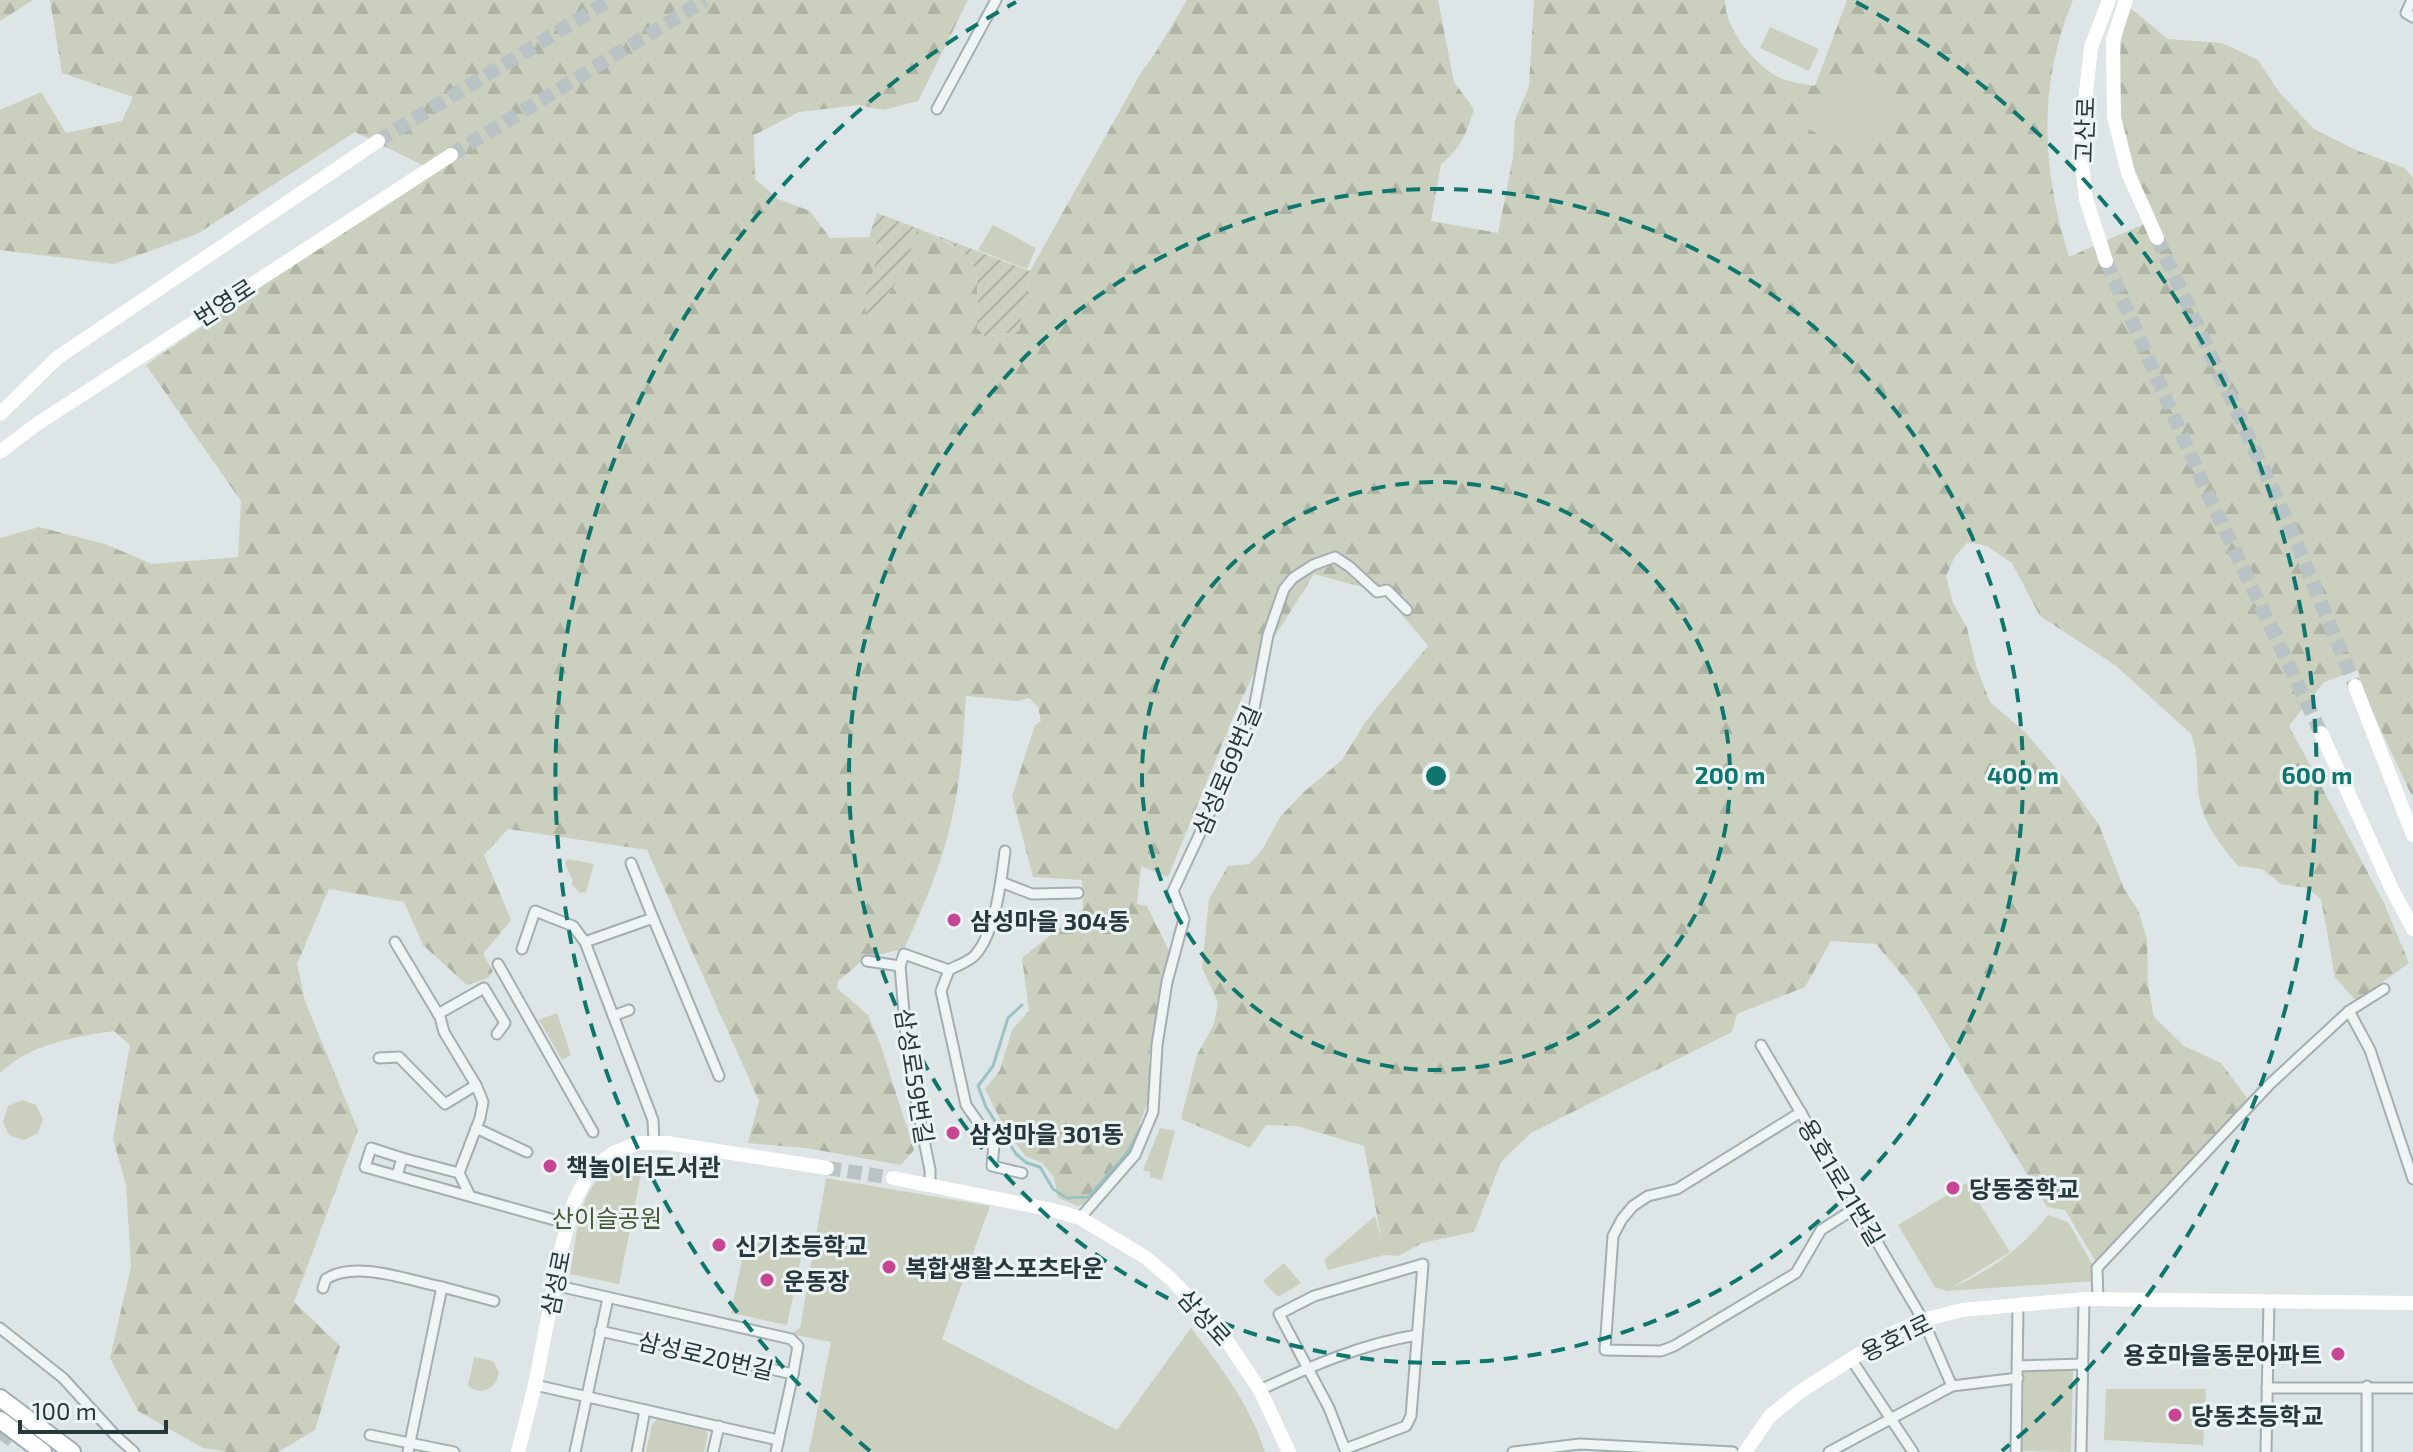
<svg xmlns="http://www.w3.org/2000/svg" width="2413" height="1452" font-family="'Exo 2','Noto Sans KR',sans-serif">
  <style>
    .forest { fill: url(#forest-firs) }
    .park { fill: #cbd0be }
    .garden { fill: url(#garden-furrows) }
    .lines { fill: none; stroke-linecap: round; stroke-linejoin: round }
    .stream { stroke: #99c3c5; stroke-width: 3 }
    .secondary-tunnel { stroke: #b9c2c4; stroke-width: 14; stroke-dasharray: 14 7; stroke-linecap: butt }
    .primary-tunnel { stroke: #b9c2c4; stroke-width: 16; stroke-dasharray: 16 8; stroke-linecap: butt }
    .street-casing { stroke: #a3aeb0; stroke-width: 13 }
    .primary-casing { stroke: #9daeb1; stroke-width: 20 }
    .street { stroke: #eff4f5; stroke-width: 9 }
    .secondary { stroke: #fff; stroke-width: 14 }
    .primary { stroke: #fff; stroke-width: 16 }
    .ring { fill: none; stroke: #0f766e; stroke-width: 4; stroke-dasharray: 14 10 }
    .poi-dot { fill: #c84594; stroke: #ecf3f4; stroke-width: 3 }
    .labels { text-anchor: middle; dominant-baseline: central; stroke-width: 6; stroke-linejoin: round; paint-order: stroke }
    .street-label { font-size: 24px; fill: #27383c; stroke: #ecf3f4 }
    .poi-label { font-size: 24px; font-weight: bold; fill: #27383c; stroke: #ecf3f4; text-anchor: start }
    .park-label { font-size: 24px; fill: #4b5735; stroke: #ecf3f4 }
    .centre { fill: #0f766e; stroke: #ecf3f4; stroke-width: 4 }
    .ring-label { font-size: 24px; text-anchor: middle; font-weight: bold; fill: #0f766e; stroke: #ecf3f4; stroke-width: 6; stroke-linejoin: round; paint-order: stroke }
  </style>
  <defs>
    <pattern id="forest-firs" width="22" height="20" patternUnits="userSpaceOnUse" patternTransform="scale(2)"><rect width="22" height="20" fill="#cbd0be"/><path d="M5 1l3.5 6h-7zM16 11l3.5 6h-7z" fill="#aeb3a4"/></pattern>
    <pattern id="garden-furrows" width="10" height="10" patternUnits="userSpaceOnUse" patternTransform="scale(2)"><rect width="10" height="10" fill="#cbd0be"/><path d="M-1 1l2-2M0 10L10 0M9 11l2-2" fill="none" stroke="#aeb3a4"/></pattern>
  </defs>
  <rect width="100%" height="100%" fill="#dde5e6"/>
  <g class="forest">
    <path d="M0,0H33L0,21Z"/>
    <path d="M50,0H968L918,101L883,110L859,105L799,112L754,135L755,179L778,199L810,211L830,238L869,237L882,248L865,296L869,321L904,272L917,228C982,259 978,257 977,328L986,337L1019,331L1030,271L1142,71L1154,55L1187,0H1438L1454,82L1474,109C1467,132 1461,149 1441,164L1431,221L1498,233L1513,158L1515,120L1529,86L1534,0H1725C1724,28 1757,69 1783,79C1793,83 1805,84 1815,86L1847,0H2073C2037,87 2042,169 2069,257L2153,220L2139,193L2115,96L2123,29L2129,7L2168,39L2222,43L2258,60L2279,92L2314,129L2358,151L2405,168L2413,178V794H2411L2365,696L2358,670L2324,682L2289,726L2384,903L2409,963L2356,1001L2335,977L2321,899L2307,888L2281,884L2262,869L2238,866C2222,846 2206,828 2200,802C2195,779 2200,756 2191,734L2115,665L2040,616L2012,563L1987,546L1968,542L1955,556L1946,576L1953,603L1967,628L1976,666L1990,702L2025,732L2067,781L2099,825L2124,889L2138,910L2147,939L2148,985L2154,1017L2184,1046L2221,1063L2248,1099L2096,1262L2065,1210L2047,1207L1914,989L1876,944L1831,941L1805,987L1737,1014L1732,1032L1531,1133L1501,1162L1474,1232L1422,1243L1398,1256V1248L1382,1242L1364,1146L1297,1126L1266,1125L1250,1148L1181,1119L1197,1055L1214,1024L1218,1002L1202,968L1209,899L1228,866L1249,864L1262,850L1280,817L1305,791L1342,760L1366,721L1428,646L1384,593L1314,574L1261,658L1235,713L1168,877L1141,866L1137,904L1147,906L1170,953L1149,1055V1099L1125,1162L1091,1202L1078,1206L1058,1198L1054,1177L1042,1163L1025,1156L1002,1123L985,1089L1000,1070L1012,1030L1029,1011L1022,958L1083,909L1082,880L1033,877L1012,796L1035,725L1041,721L1038,707L1029,698L1018,701L966,696C963,744 960,792 947,838C937,876 920,913 904,949L867,957L838,981L837,988L868,1015L880,1043L914,1150L901,1165L806,1148L748,1143L759,1101L647,850L508,829L484,855L511,920L483,954L493,971L488,978L467,985L423,945L404,902L329,889L297,964L305,1001L358,1130L294,1302L340,1346L315,1430L278,1452H228L203,1448L138,1411L110,1358L131,1267L126,1185L113,1139L130,1045L114,1031C73,1037 31,1044 0,1073V538L39,527L105,544L152,564L238,557L241,501L146,365L431,169L355,132L197,234L114,264L0,250V110L41,92L66,133L122,121L133,97L62,73Z"/>
  </g>
  <g class="park">
    <path d="M1770,27L1819,49L1809,71L1760,48Z"/>
    <path d="M1844,55L1883,77L1888,111L1849,153L1801,124L1844,94Z"/>
    <path d="M993,225L1036,248L1027,269L978,250Z"/>
    <path d="M568,859L594,864L586,892L580,893L571,884L573,881L565,863Z"/>
    <path d="M557,1013L571,1055L562,1060L539,1020Z"/>
    <path d="M22,1100L36,1105L43,1119L38,1133L24,1140L9,1135L3,1121L8,1106Z"/>
    <path d="M1160,1128L1175,1131L1162,1180L1150,1177V1172L1143,1170Z"/>
    <path d="M638,1155H645L619,1284L570,1274C580,1220 577,1174 638,1155Z"/>
    <path d="M826,1178L990,1206L942,1339L1117,1430L1191,1328C1220,1365 1251,1407 1265,1452H809L831,1342L790,1334L800,1328Z"/>
    <path d="M1967,1183L2010,1252L1950,1289C1986,1273 2024,1247 2048,1215L2068,1222L2095,1269V1281L1947,1291L1935,1287L1898,1225Z"/>
    <path d="M1375,1216L1382,1242L1398,1248V1256L1384,1255L1328,1270L1324,1260Z"/>
    <path d="M747,1236L803,1248L787,1325L731,1313Z"/>
    <path d="M1284,1263L1301,1283L1278,1297L1263,1281Z"/>
    <path d="M474,1357L493,1361L499,1372L497,1380C490,1392 479,1394 468,1386Z"/>
    <path d="M2026,1368H2070L2073,1371L2071,1452L2022,1451L2024,1372Z"/>
    <path d="M2106,1389H2206L2203,1445L2104,1440Z"/>
    <path d="M657,1419L705,1430L708,1434L704,1452H646L652,1425Z"/>
  </g>
  <path class="garden" d="M877,213L1030,271L1019,331L985,337L977,328C978,258 983,259 918,228L904,272L869,321C857,300 874,270 882,248L869,237Z"/>
  <g class="lines">
    <path class="stream" d="M1022,1005L1008,1018L993,1066L978,1086L986,1107L1016,1154L1027,1163L1040,1167L1053,1189L1067,1198L1088,1197L1128,1152L1141,1126"/>
    <g class="secondary-tunnel">
      <path d="M378,141L610,0"/>
      <path d="M451,155L705,0"/>
      <path d="M2157,238L2290,527L2355,686"/>
      <path d="M2106,261L2205,488L2321,733"/>
      <path d="M827,1168L893,1178"/>
    </g>
    <path class="primary-tunnel" d="M0,1430L13,1440"/>
    <defs>
      <g id="street">
        <path d="M2412,0L2406,13L2413,17"/>
        <path d="M937,109L996,0"/>
        <path d="M631,863L653,918"/>
        <path d="M1001,882L1032,894L1078,893"/>
        <path d="M395,942L440,1017L444,1032L476,1085L483,1102L480,1118L459,1173"/>
        <path d="M522,949L535,911L573,926L585,942"/>
        <path d="M867,961L900,966L908,1060L930,1170V1186"/>
        <path d="M498,964L593,1132"/>
        <path d="M900,966L904,954L949,970C958,965 971,961 976,954C996,930 1001,881 1005,851"/>
        <path d="M949,970L941,991L966,1105L994,1145L992,1166L1022,1173"/>
        <path d="M2349,1011L2370,1050L2413,1179"/>
        <path d="M438,1014L484,988L505,1023L497,1034"/>
        <path d="M613,1016L629,1010"/>
        <path d="M1761,1045L1923,1320L1952,1386"/>
        <path d="M379,1058L399,1057L445,1104L476,1085"/>
        <path d="M1801,1112L1677,1189L1648,1196L1633,1206L1622,1219L1613,1236L1605,1350L1661,1351L1674,1346L1796,1273L1821,1230L1857,1207"/>
        <path d="M476,1128L527,1152"/>
        <path d="M654,1143L653,1120L585,942L653,918L719,1076"/>
        <path d="M402,1158L459,1173L470,1196"/>
        <path d="M397,1176L402,1158L371,1148L365,1167L558,1221L568,1224"/>
        <path d="M1080,1218L1135,1155L1153,1112L1157,1045L1167,982L1184,919L1173,891L1232,765L1233,740L1252,719L1268,635L1284,589L1293,578L1313,565L1335,557L1350,567L1377,592L1387,590L1407,610"/>
        <path d="M554,1285L791,1339L798,1346L793,1374"/>
        <path d="M442,1287L494,1301"/>
        <path d="M323,1288L326,1279C356,1260 407,1280 442,1287L408,1452"/>
        <path d="M2098,1300L2097,1268L2271,1083L2349,1011L2384,989"/>
        <path d="M0,1328L63,1378L115,1435L134,1452"/>
        <path d="M600,1331L793,1374L776,1452"/>
        <path d="M1851,1359L1913,1452"/>
        <path d="M2018,1366L2083,1364"/>
        <path d="M535,1385L778,1440"/>
        <path d="M2367,1386V1452"/>
        <path d="M2267,1388H2413"/>
        <path d="M1260,1390C1311,1366 1362,1344 1417,1335"/>
        <path d="M370,1435L454,1452"/>
        <path d="M1345,1449L1406,1426L1411,1416L1423,1264L1314,1296L1279,1314L1329,1408L1346,1452"/>
        <path d="M575,1452L608,1298"/>
        <path d="M637,1452L645,1410"/>
        <path d="M713,1452L719,1426"/>
        <path d="M1513,1452L1580,1444L1733,1452"/>
        <path d="M1829,1452L1952,1386L2018,1378"/>
        <path d="M2016,1452L2018,1305"/>
        <path d="M2081,1452L2084,1299"/>
        <path d="M2266,1452L2269,1301"/>
      </g>
      <g id="primary">
        <path d="M0,1398L72,1452"/>
        <path d="M0,1420L43,1452"/>
      </g>
    </defs>
    <use href="#street" class="street-casing"/>
    <use href="#primary" class="primary-casing"/>
    <use href="#street" class="street"/>
    <g class="secondary">
      <path d="M2126,0L2113,40L2114,117L2128,173L2157,238"/>
      <path d="M2106,261L2086,199L2080,147L2091,47L2109,0"/>
      <path d="M0,414L57,358L378,141"/>
      <path d="M0,452L37,424L451,155"/>
      <path d="M2355,686L2413,835"/>
      <path d="M2321,733L2391,887L2413,929"/>
      <path d="M893,1178L1053,1210L1080,1218L1145,1257L1170,1278L1219,1329L1260,1390L1289,1452"/>
      <path d="M518,1452L535,1385L561,1250L574,1202L589,1172L613,1153L639,1143H667L827,1168"/>
      <path d="M1745,1452L1770,1416L1801,1391L1891,1334L1923,1320L1962,1310L2084,1299L2413,1303"/>
    </g>
    <use href="#primary" class="primary"/>
  </g>
  <g class="ring">
    <circle cx="1436" cy="776" r="294"/>
    <circle cx="1436" cy="776" r="587"/>
    <path d="M870 1451A881 881 0 0 1 1016 2M1856 2A881 881 0 0 1 2002 1451"/>
  </g>
  <g class="poi-dot">
    <circle cx="954" cy="920" r="8"/>
    <circle cx="953" cy="1133" r="8"/>
    <circle cx="550" cy="1166" r="8"/>
    <circle cx="1953" cy="1188" r="8"/>
    <circle cx="719" cy="1245" r="8"/>
    <circle cx="889" cy="1267" r="8"/>
    <circle cx="767" cy="1280" r="8"/>
    <circle cx="2338" cy="1354" r="8"/>
    <circle cx="2175" cy="1415" r="8"/>
  </g>
  <g class="labels">
    <g class="street-label">
      <text transform="translate(2084 130) rotate(-88)">고산로</text>
      <text transform="translate(224 302) rotate(-33)">번영로</text>
      <text transform="translate(1226 770) rotate(-67)">삼성로69번길</text>
      <text transform="translate(915 1076) rotate(81)">삼성로59번길</text>
      <text transform="translate(1842 1182) rotate(59)">용호1로21번길</text>
      <text transform="translate(555 1283) rotate(-79)">삼성로</text>
      <text transform="translate(1205 1317) rotate(48)">삼성로</text>
      <text transform="translate(1896 1337) rotate(-26)">용호1로</text>
      <text transform="translate(706 1355) rotate(13)">삼성로20번길</text>
    </g>
    <g class="poi-label">
      <text x="970" y="920">삼성마을 304동</text>
      <text x="969" y="1133">삼성마을 301동</text>
      <text x="566" y="1166">책놀이터도서관</text>
      <text x="1969" y="1188">당동중학교</text>
      <text x="735" y="1245">신기초등학교</text>
      <text x="905" y="1267">복합생활스포츠타운</text>
      <text x="783" y="1280">운동장</text>
      <text x="2322" y="1354" text-anchor="end">용호마을동문아파트</text>
      <text x="2191" y="1415">당동초등학교</text>
    </g>
    <g class="park-label">
      <text x="607" y="1217">산이슬공원</text>
    </g>
  </g>
  <circle cx="1436" cy="776" r="12" class="centre"/>
  <g class="ring-label">
    <text x="1730" y="784">200 m</text>
    <text x="2023" y="784">400 m</text>
    <text x="2317" y="784">600 m</text>
  </g>
  <path d="M20 1420v12h146v-12" fill="none" stroke="#27383c" stroke-width="4"/>
  <text x="32" y="1420" font-size="24" fill="#27383c" stroke="#ecf3f4" stroke-width="6" paint-order="stroke">100 m</text>
</svg>
